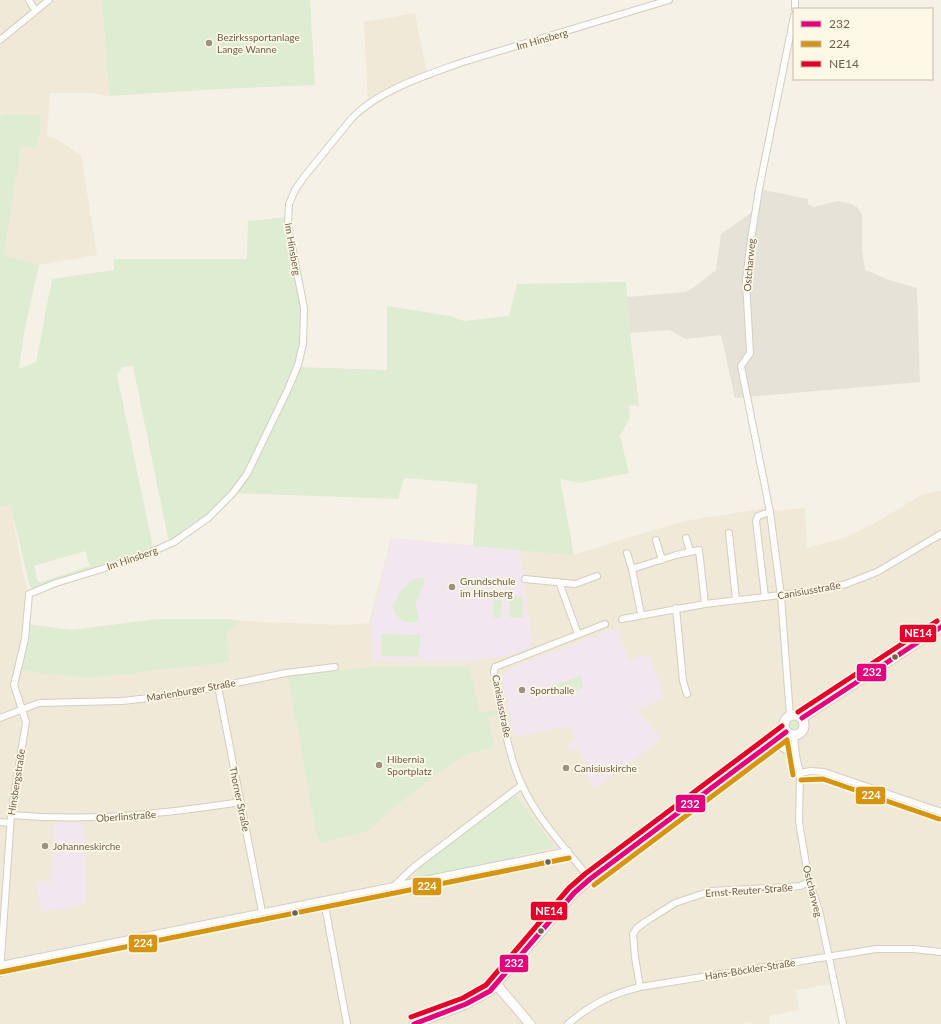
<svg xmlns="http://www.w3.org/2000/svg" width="941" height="1024" font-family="Lato,sans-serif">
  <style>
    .residential { fill: #f0e9d7 }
    .industrial { fill: #e6e2d8 }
    .education { fill: #f3e7ef }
    .green { fill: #deecd2; fill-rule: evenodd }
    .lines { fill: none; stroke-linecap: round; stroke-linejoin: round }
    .street-casing { stroke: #d3cdc3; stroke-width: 8 }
    .secondary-casing { stroke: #d5cec4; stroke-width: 11 }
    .street { stroke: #fefdfb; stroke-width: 6 }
    .secondary { stroke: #fefdfb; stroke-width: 9 }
    .bus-1-casing { stroke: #fef8e7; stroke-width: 8 }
    .bus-2-casing { stroke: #fef8e7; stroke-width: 8 }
    .bus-3-casing { stroke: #fef8e7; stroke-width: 8 }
    .bus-1 { stroke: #e5007d; stroke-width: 5 }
    .bus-2 { stroke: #d59412; stroke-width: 5 }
    .bus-3 { stroke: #e4002b; stroke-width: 5 }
    .poi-dot { fill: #9f9181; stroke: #fef8e7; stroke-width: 1.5 }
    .bus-dot { fill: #705d4a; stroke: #fef8e7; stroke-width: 1.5 }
    .labels { text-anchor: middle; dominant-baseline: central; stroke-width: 3.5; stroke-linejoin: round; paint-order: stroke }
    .poi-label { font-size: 10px; fill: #705d4a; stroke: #fef8e7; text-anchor: start }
    .street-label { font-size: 10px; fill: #705d4a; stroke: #fef8e7 }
    .line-badge { stroke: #fef8e7; stroke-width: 1.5 }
    .badge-label { font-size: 11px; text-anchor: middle; font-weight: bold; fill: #fff }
  </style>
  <rect width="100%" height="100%" fill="#f5f1e7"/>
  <g class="residential">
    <path d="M0,0H102L109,96L90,93H50L47,136L53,137L81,155L97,255L39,265L4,256L21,146L36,147L41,116L3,114L0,117Z"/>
    <path d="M415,13L427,74L368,102L364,22Z"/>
    <path d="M941,491V1024H841L833,984L796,990L799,1010L770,1016V1024H751V1022L741,1024H0V506L10,504L23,572L29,594L18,669L89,678L228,662L227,633L241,621L345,625L369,623L391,538L572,555L684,521L773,507L775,511L805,508L807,548L849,536L875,523L923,494Z"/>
  </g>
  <path class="industrial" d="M759,189L808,199V204L814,207L838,201L849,203L857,207L862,214V249L865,270L892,281L917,288L920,382L735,398L721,335L686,339L669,330L630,333L627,297L685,292L696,286L716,270L721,234L755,210Z"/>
  <g class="education">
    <path d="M391,538L520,550L533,647L510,655L470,662L373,661L371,624Z"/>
    <path d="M618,627L628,661L649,654L665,698L639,711L661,739L595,788L581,767L587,763L580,753L577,748L570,751L567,746L575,738L570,726L514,737L502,678L504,674L510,668Z"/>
    <path d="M55,822L85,823L86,904L42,912L36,882L51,881Z"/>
  </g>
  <g class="green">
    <path d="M102,0H310L315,85L221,89L109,96Z"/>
    <path d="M3,114L41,115L40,133L36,147L21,146L4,255L39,265L24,333L19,369L36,362L52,279L114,270V259H247L248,221L288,217L304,308L298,367L387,370V306L450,316L464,321L509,316L517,284L626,282L630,333L639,406L629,405L630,417L620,436L629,473L579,483L560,479L574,555H572L473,546L477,484L404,478L398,499L233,493L208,518L169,543L133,366L122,367L117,375L154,552L39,590L30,587L10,504L0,506V117ZM85,551L90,566L38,583L34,566Z"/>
    <path d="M423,577L425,582C423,589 416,597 416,605C416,610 419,615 418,621C406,627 397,618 392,607C399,592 406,580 423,577Z"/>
    <path d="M510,596H523V618L509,617Z"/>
    <path d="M493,600H502L501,618L493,617Z"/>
    <path d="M158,619H228L241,621L227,633L229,662L89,678L18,670L26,624L71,630Z"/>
    <path d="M381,634L420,635L419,657L381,656Z"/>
    <path d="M372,667H469L480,712L496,710L498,714L488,718L494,747L467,754L442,770L393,808L368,831L321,843L318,836H317L288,676Z"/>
    <path d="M580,676L584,687L556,697L552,686Z"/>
    <circle cx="794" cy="725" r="4.5"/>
    <path d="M515,794L555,847L514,856L515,859L420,878L416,875L417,868Z"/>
  </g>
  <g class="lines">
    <defs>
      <g id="street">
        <path d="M29,0L33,7"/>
        <path d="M795,9V0"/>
        <path d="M0,40L49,0"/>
        <path d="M729,533L736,600"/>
        <path d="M686,538L690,551"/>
        <path d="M656,540L662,560"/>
        <path d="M627,553L632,569"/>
        <path d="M525,579L575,584L597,576"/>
        <path d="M559,582L578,634"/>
        <path d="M765,597L756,521L758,516L770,512"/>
        <path d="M676,608L683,681L687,694"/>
        <path d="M641,614L632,569L676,555L699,550L705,604"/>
        <path d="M622,619L705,604L814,591L846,584L877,572L941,534"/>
        <path d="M218,686L262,912"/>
        <path d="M790,716L781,596L770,512L741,366L750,353L746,281L750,246L759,189L794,16"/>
        <path d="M0,718L39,703L122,701L176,695L286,673L335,667"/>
        <path d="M794,736L796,756L800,773L799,822L809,882L819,910L843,1024"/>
        <path d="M766,747H781L796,756"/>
        <path d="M800,773L811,771L824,772L941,812"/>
        <path d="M11,815C92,822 161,814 241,802"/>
        <path d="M0,822L10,823"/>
        <path d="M590,879C566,849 538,820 522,785C507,754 501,706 494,672L495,667L605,624"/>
        <path d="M393,887L414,867L522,785"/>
        <path d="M324,901L347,1024"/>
        <path d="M0,965L568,851"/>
        <path d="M0,973L11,815L26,722L14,685L25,639L29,594L56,583L138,558L174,542L208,518L232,494L247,474L288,389L298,365L303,344L304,308L288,226L289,204L295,190L304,177L352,118C379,90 427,75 463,62L669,0"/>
        <path d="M640,987L635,957L633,934L637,928L645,922L675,903L711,891L788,887L800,886L809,882"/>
        <path d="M568,1024C590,1005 611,994 640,987L876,949H913L941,952"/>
      </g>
      <g id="secondary">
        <circle cx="794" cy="725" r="10"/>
        <path d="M802,718L941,627"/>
        <path d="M496,984L530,1024"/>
        <path d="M414,1024L466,1004L490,991L574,893L590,879L786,732"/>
      </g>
    </defs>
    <use href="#street" class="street-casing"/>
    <use href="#secondary" class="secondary-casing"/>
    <use href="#street" class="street"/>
    <use href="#secondary" class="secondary"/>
    <defs>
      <g id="bus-1">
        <path d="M802,718L941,627"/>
        <path d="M414,1024L466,1004L490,991L574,893L590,879L786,732"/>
      </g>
      <g id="bus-2">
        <path d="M801,780L823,779L939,819"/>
        <path d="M594,885L787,740L793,775"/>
        <path d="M1,972L569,858"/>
      </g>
      <g id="bus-3">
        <path d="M798,712L937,621"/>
        <path d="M411,1017L463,998L486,985L569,888L585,874L782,726"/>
      </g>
    </defs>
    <use href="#bus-1" class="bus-1-casing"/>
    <use href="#bus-2" class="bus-2-casing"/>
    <use href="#bus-3" class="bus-3-casing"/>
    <use href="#bus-1" class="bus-1"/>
    <use href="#bus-2" class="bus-2"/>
    <use href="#bus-3" class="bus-3"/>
  </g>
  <g class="poi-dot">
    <circle cx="209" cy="43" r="4"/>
    <circle cx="452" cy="587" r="4"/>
    <circle cx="522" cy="690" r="4"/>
    <circle cx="379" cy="765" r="4"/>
    <circle cx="566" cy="768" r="4"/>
    <circle cx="45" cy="846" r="4"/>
  </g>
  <g class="bus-dot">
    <circle cx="895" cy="657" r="3.5"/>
    <circle cx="548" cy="862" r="3.5"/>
    <circle cx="295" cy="913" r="3.5"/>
    <circle cx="541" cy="931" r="3.5"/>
  </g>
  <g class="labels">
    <g class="poi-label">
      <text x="217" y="37">Bezirkssportanlage<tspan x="217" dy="12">Lange Wanne</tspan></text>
      <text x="460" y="581">Grundschule<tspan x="460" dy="12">im Hinsberg</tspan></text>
      <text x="530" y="690">Sporthalle</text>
      <text x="387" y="759">Hibernia<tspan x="387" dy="12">Sportplatz</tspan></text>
      <text x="574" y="768">Canisiuskirche</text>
      <text x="53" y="846">Johanneskirche</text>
    </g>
    <g class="street-label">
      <text transform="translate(542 39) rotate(-16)">Im Hinsberg</text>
      <text transform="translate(293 249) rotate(80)">Im Hinsberg</text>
      <text transform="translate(749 265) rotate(-85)">Ostcharweg</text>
      <text transform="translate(132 558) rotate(-19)">Im Hinsberg</text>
      <text transform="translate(809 590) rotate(-10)">Canisiusstraße</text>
      <text transform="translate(191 690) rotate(-10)">Marienburger Straße</text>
      <text transform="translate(502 706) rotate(79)">Canisiusstraße</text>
      <text transform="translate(16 782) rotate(-81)">Hinsbergstraße</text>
      <text transform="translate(240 799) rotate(78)">Thorner Straße</text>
      <text transform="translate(126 816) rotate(-4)">Oberlinstraße</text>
      <text transform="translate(749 890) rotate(-4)">Ernst-Reuter-Straße</text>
      <text transform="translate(813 891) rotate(76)">Ostcharweg</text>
      <text transform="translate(750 969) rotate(-9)">Hans-Böckler-Straße</text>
    </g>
  </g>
  <g class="line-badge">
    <rect x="899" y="624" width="38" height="19" rx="4" fill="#e4002b"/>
    <rect x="856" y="663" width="31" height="19" rx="4" fill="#e5007d"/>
    <rect x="855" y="786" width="31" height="19" rx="4" fill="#d59412"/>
    <rect x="675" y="794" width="31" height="19" rx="4" fill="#e5007d"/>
    <rect x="412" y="877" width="30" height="19" rx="4" fill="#d59412"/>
    <rect x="530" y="901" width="38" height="20" rx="4" fill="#e4002b"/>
    <rect x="128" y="934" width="30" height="19" rx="4" fill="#d59412"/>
    <rect x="499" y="954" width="30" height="19" rx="4" fill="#e5007d"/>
  </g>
  <g class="badge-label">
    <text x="918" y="637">NE14</text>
    <text x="872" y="676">232</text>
    <text x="871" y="799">224</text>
    <text x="690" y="808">232</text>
    <text x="427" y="890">224</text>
    <text x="549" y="915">NE14</text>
    <text x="143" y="947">224</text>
    <text x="514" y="967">232</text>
  </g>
  <rect x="793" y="8" width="140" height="72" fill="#fef8e7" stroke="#c5baa8"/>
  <rect x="801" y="21" width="20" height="6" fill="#e5007d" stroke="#c5baa8"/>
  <text x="829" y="28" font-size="12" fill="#705d4a">232</text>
  <rect x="801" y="41" width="20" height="6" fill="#d59412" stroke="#c5baa8"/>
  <text x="829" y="48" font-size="12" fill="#705d4a">224</text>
  <rect x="801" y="61" width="20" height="6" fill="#e4002b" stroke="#c5baa8"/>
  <text x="829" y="68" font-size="12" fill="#705d4a">NE14</text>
</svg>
